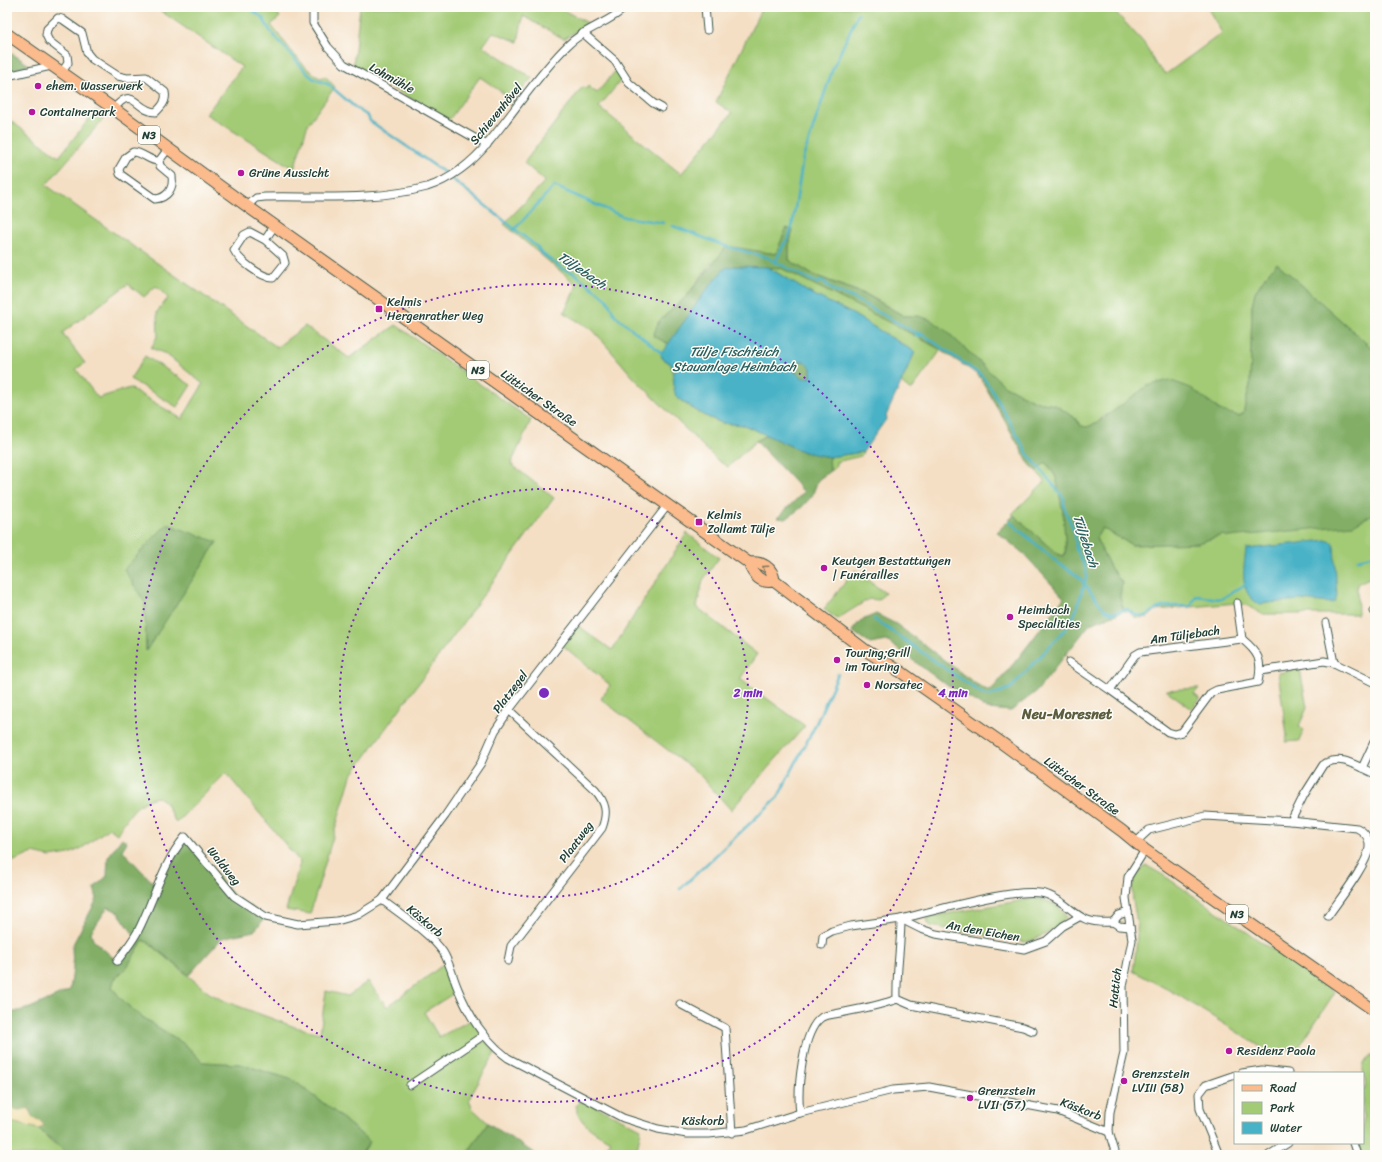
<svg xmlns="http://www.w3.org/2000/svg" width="1382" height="1162" font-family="Sriracha,sans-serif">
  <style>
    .green { fill: #a3ca75; stroke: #618454; fill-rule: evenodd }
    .forest { fill: #82ae66; stroke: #50764d; fill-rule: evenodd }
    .sand { fill: #eeda9e; stroke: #868c69 }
    .water { fill: #48b2c6; stroke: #34787d; fill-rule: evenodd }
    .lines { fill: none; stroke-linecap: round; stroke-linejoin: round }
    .stream { stroke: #48b2c6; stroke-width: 2.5 }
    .street-casing { stroke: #3f554a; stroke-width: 9 }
    .primary-casing { stroke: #3f554a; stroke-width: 13 }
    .street { stroke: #fff; stroke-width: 7 }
    .primary { stroke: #fbbb8c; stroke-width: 11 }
    .oneway { stroke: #82765c }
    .ring { fill: none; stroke: #7b2cbf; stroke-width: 2; stroke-dasharray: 2 4 }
    .poi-dot { fill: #b5179e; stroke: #fdfcf7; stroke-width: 1.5 }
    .labels { text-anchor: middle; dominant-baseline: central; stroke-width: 3; stroke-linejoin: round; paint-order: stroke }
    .shield { fill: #fdfcf7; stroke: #62766e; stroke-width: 1 }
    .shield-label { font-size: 11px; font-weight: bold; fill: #1f3d34 }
    .street-label { font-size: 12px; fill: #1f3d34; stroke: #fdfcf7 }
    .poi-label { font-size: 12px; fill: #1f3d34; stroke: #fdfcf7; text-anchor: start }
    .water-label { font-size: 13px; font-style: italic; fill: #2b6060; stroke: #fdfcf7 }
    .quarter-label { font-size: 14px; font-weight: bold; fill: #5c5e3f; stroke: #fdfcf7 }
    .centre { fill: #7b2cbf; stroke: #fdfcf7; stroke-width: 2 }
    .ring-label { font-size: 12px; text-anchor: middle; font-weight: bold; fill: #7b2cbf; stroke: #fdfcf7; stroke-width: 3; stroke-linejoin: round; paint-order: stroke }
  </style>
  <rect width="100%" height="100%" fill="#fdfcf7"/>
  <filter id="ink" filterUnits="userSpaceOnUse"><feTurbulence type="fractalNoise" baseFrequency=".025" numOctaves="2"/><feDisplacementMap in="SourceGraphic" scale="8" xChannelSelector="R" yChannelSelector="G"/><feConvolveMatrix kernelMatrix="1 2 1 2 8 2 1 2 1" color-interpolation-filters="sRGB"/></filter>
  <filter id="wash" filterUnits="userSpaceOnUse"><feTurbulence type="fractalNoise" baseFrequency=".012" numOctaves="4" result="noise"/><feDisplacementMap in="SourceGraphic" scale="16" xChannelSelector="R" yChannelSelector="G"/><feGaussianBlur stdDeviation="0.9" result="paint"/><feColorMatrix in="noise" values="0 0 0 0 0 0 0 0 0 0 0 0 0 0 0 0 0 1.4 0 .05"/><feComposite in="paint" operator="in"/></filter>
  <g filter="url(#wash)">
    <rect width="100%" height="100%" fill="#f4dfc4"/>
    <g class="green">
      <path d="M155,7H273L280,17L271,25C280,36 309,76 321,78L325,76L335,87L308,124L294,169L206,114L242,67Z"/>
      <path d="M360,7H557L588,23L564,39L523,16L518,42L493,32L483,46L532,78L513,100L480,77L449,120L353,66Z"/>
      <path d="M762,7H1111L1144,43L1156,65L1166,74L1222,33L1207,7H1375V351L1277,263L1265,277L1255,292L1252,306L1250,385L1243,414C1231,420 1218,409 1209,401L1105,415L1097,423L1087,427L1081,426L1074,417L1055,405L1037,402L1005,386L944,329L918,316H904L868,295L811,274L789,260V245L793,230L780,246L776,254L771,253L711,263L686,297L659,321L654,336L669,344L662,355V358L671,364L676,397L687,405L703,415L722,423L744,425L767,435L756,441L728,467L717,460L633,377L593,330L564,313L577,285L504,224L545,181L524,163L583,86L586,89L588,86L597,93L617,69L622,79L599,107L681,174L732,113L716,102Z"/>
      <path d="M96,110L105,117L46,185L277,347L305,326L349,358L396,325L531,420L511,464L554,498L351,776L310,914L286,910L300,862L226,773L176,823L165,802L158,797C137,800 127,818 117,834L109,828L82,848L69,854L50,857L33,853L7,864V118L59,157ZM128,284L144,297L156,286L168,298L157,312L158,335L151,348L166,354L203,384L182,419L130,388L98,398L76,369L85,363L62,333ZM217,542L146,650L145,603Z"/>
      <path d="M768,267L781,268L897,326L941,350L911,391L901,383L915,352L851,313L808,292Z"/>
      <path d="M145,356L191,385L177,407L130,379Z"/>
      <path d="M863,452L861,456L836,462V467L830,471L829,457Z"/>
      <path d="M1046,462C1049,467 1054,472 1056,478C1062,493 1068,542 1064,556L1057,554L1012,514L1045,481L1036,471Z"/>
      <path d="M1375,513V575L1357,584L1358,614H1262L1246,605L1237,603L1156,610L1148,617L1136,618L1128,611H1124L1119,597L1122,583L1110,567L1096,538L1102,528L1132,545L1198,543L1222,535L1229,537Z"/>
      <path d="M687,533L719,558L703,580L697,607L757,654L740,679L805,726L731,810L699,774L601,699L610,685L561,644L576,624L612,650Z"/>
      <path d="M855,570L885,593L879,600L869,599L837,619L824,609Z"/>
      <path d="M1300,669L1307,708L1299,726L1304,730L1299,741L1285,742L1287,736L1278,673Z"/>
      <path d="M1199,688L1194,694L1200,699L1192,709L1166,690Z"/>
      <path d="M1147,866L1163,875L1335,992L1299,1047L1272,1054L1178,995L1133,971C1135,955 1138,940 1137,924C1135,905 1123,877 1147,866Z"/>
      <path d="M1036,898C1047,901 1061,905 1066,917C1055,930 1041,938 1025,942L931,926L927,924V919L934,916Z"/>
      <path d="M143,940L149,943L209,993L227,1002L295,1027L320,1033L326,991L348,996L368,981L387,1007L444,964L456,992L424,1012L439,1037L471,1020L495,1053L469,1099L473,1109L488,1123L466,1155H358L362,1153L370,1142L335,1112L293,1080L240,1064L202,1062C196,1056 191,1049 184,1044C159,1026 130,1014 112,987L114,980L127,967Z"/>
      <path d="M1375,1052V1155H1361L1358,1143H1363V1092C1370,1084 1360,1073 1364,1064C1366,1059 1372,1055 1375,1052Z"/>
      <path d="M580,1101H585L641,1129L636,1155H601L610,1141C595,1132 578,1124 576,1105Z"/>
      <path d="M7,1121L39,1129L52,1142L63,1149L67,1155H7Z"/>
    </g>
    <g class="forest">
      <path d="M7,50L29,65L7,72Z"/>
      <path d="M786,228L793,230L789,245V260L811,274L868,296L904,316H918L931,320L944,329L1005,386L1037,402L1055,405L1074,417L1081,426L1087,427L1097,423L1147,386L1169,380L1191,388L1219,410L1239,416L1243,414L1250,385L1252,306L1255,292L1265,277L1277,263L1375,351V513L1353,525L1229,537L1222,535L1198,543L1132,545L1102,528L1096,538L1110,567L1122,583L1120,597L1124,611L1090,624L1037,691L1011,711L987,709L938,679L887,641L870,644L852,631L860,621L876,614L896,624L976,684L989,691L994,687L1019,657L1064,598L1024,554L997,532L1014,515L1057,554L1064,556L1066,551L1063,513L1056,477L1046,462L1036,471L1028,462L980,377L971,370L930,343L781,268L734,266L707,289L669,344L653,336L659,321L686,297L727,246L776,254Z"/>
      <path d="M798,361H804L811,368V377L803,378L795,372Z"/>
      <path d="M767,435L804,452L829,457L830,471L818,480L812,496L802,507L786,519L777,518L804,492L756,441Z"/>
      <path d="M167,524L217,542L146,651L145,603L124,569Z"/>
      <path d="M185,837L234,896L266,917L254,931L222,938L189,975L149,943L143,940L127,967L114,980L112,987C130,1014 159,1027 184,1044C191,1049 196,1056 202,1062L240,1064L293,1080L335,1112L370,1142L362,1153L358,1155H67C61,1146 48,1138 39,1129L44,1125L39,1120L33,1118L29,1109C18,1112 13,1110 7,1102V1014L30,1008L70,990L73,969L72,946L97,899L94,888L107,876L108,857L122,838L127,842L122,850L157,887ZM108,907L118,912L136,938L118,962L93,940L91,932Z"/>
      <path d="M488,1123L537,1155H466Z"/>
    </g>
    <path class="sand" d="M7,1102C13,1110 18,1112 28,1108L33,1118L39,1120L44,1125L39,1129L7,1121Z"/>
    <g class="water">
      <path d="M734,266L768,267L808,292L851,313L915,352L886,416L887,418L863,452L829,457L804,452L744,425L722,423L703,415L676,397L674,389L673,369L671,364L662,358L661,354L707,289L725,268ZM798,361H804L811,368V377L803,378L795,372Z"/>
      <path d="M1326,540L1332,542L1334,545L1337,596L1334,602L1330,603L1300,600L1259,604C1238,593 1244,568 1246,549Z"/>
    </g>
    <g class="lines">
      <g class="stream">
        <path d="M247,7L262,17L271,32L308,74L314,79L328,84L357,109L368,116L370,121L448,175"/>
        <path d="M7,10L10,7"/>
        <path d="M451,178L537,247L540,252L563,269L574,273L607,299L615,315L664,355"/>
        <path d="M673,226L728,247L766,257L817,283L823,281L834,291L851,297L914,332L922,334"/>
        <path d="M514,230L554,186L624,217L664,223"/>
        <path d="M775,263L784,244L788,240L792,227L803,158L833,68L858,14"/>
        <path d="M1010,522L1057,562L1079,577L1104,609L1113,613L1127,609L1135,615L1147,616C1161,602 1173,607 1191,606L1196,596L1221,599L1246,584"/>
        <path d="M1358,559L1375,555"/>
        <path d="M874,619L984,695H992L1011,688L1069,625L1075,613L1087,575L1084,564L1076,549L1075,534L1064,507V498L1027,453L992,390L982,376L924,335L915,336"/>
        <path d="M680,889L778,797L815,726L838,674"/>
      </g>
    </g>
  </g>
  <g filter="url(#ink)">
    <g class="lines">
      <defs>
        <g id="street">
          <path d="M313,7V23L328,47L344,64L487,145"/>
          <path d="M705,7L707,30"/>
          <path d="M583,33L615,61L629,83L653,103L662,108"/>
          <path d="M62,72L68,63L67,55L49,41L46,35L47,29L58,18L62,19L82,33L87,53L92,59L118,76L127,78L146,77L165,92C167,101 162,106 156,112C136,112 133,84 114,109"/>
          <path d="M7,76L51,66"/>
          <path d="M159,161C150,162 143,152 133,152L126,157L119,169L120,174L155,199C167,198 174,189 172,176L160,166L159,161L168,149"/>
          <path d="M247,206L256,198L265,197C318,196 375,201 427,187C450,180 473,162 488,143C515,111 538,74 568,45C585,28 609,23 626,7"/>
          <path d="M265,240L283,256L285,263L273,278C261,277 239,261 234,250L244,235L250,232L265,240L275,225"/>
          <path d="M1237,603L1242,639"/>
          <path d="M1374,611H1375"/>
          <path d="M1326,623L1334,663"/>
          <path d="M1069,662L1110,690L1168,732L1175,734L1182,732L1211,693L1217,690L1258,682C1263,660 1258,652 1242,639L1140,652L1135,655L1110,690"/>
          <path d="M1261,671L1324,661L1334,663L1375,683"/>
          <path d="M1375,740L1362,768L1375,774"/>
          <path d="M1326,763C1340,757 1349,762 1362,768"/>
          <path d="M1291,821L1357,828C1365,832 1370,839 1369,848C1367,865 1339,900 1328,916"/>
          <path d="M1136,842L1149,830L1205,816L1291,821L1304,795L1323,765"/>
          <path d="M382,900C400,914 431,934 443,952C450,963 453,978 458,989C469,1016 485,1041 508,1058L623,1118L658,1129L687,1134H709L746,1130L800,1113L893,1090L929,1087L1058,1111L1109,1132"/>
          <path d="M1113,922L1119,915L1128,912"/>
          <path d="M822,945L823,936L832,931L851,926L901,919L921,929L936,934L1024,949L1046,941L1063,926L1079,917"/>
          <path d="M117,961C125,951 132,942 138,931C154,900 162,864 185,837L234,896L266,917L298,924L337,921L358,915L382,900L445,816L481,763L495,731L509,710L667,506"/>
          <path d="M508,961L511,946L602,828C608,812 606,803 595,790L509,710"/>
          <path d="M897,999L911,1005L1023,1027L1033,1031"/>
          <path d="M680,1004L725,1028L732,1133"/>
          <path d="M1242,1073L1262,1070L1288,1073"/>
          <path d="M410,1085L484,1035"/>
          <path d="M800,1113C797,1091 802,1030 822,1017C827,1015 835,1014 840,1013C859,1009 879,1006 897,999C896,972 901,946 901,919C931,912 1023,884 1048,895C1077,907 1074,925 1113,922L1119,926L1130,927"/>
          <path d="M1353,1143L1357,1155"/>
          <path d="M1116,1155L1109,1132L1110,1112L1124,1053L1123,986L1132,940L1126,898L1128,877L1145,850"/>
          <path d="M1219,1155L1200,1109L1199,1094L1206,1085L1235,1075"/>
          <path d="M1269,1155L1288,1143"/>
        </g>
        <g id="primary">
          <path d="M7,34L114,109L247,206L749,563C753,575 761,584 774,581L865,650L901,672L999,741L1122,831L1145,850L1375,1011"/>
          <path d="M749,563C762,561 773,568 774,581"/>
        </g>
      </defs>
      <use href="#street" class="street-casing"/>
      <use href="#primary" class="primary-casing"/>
      <use href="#street" class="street"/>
      <use href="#primary" class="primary"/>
    </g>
    <defs><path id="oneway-chevron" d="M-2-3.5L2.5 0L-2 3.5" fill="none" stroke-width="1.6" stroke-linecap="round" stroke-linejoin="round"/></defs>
    <use class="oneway" href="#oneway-chevron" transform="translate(765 568) rotate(-145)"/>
  </g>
  <g class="ring">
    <circle cx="544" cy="693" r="204"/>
    <circle cx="544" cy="693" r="409"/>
  </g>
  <g class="poi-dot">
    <circle cx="38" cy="86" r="4"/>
    <circle cx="32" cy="112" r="4"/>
    <circle cx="241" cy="173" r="4"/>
    <rect x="375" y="305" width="8" height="8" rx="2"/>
    <rect x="695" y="518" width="8" height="8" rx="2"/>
    <circle cx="824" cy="568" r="4"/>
    <circle cx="1010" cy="617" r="4"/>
    <circle cx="837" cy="660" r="4"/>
    <circle cx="867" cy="685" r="4"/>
    <circle cx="1229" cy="1051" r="4"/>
    <circle cx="1124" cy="1081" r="4"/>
    <circle cx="970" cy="1098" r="4"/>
  </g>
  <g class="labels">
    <g class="shield">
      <rect x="138" y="126" width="22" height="18" rx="3"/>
      <rect x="467" y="361" width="22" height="18" rx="3"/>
      <rect x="1226" y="905" width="22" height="18" rx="3"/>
    </g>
    <g class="shield-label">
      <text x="149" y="135">N3</text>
      <text x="478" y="370">N3</text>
      <text x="1237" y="914">N3</text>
    </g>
    <g class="street-label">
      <text transform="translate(392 78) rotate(29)">Lohmühle</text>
      <text transform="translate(496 114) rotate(-51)">Schievenhövel</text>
      <text transform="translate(539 398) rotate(35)">Lütticher Straße</text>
      <text transform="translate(1185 635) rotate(-8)">Am Tüljebach</text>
      <text transform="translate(510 692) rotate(-53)">Platzegel</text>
      <text transform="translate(1082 786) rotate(36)">Lütticher Straße</text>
      <text transform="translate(576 842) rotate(-53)">Plaatweg</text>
      <text transform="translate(224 866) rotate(51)">Waldweg</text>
      <text transform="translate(425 921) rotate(40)">Käskorb</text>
      <text transform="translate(983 931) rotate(10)">An den Eichen</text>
      <text transform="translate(1115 988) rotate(-84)">Hattich</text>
      <text transform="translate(1081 1109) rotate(21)">Käskorb</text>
      <text x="703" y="1121">Käskorb</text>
    </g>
    <g class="poi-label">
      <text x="46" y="86">ehem. Wasserwerk</text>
      <text x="40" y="112">Containerpark</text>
      <text x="249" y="173">Grüne Aussicht</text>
      <text x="387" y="302">Kelmis<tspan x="387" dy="14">Hergenrather Weg</tspan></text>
      <text x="707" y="515">Kelmis<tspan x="707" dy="14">Zollamt Tülje</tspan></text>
      <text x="832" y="561">Keutgen Bestattungen<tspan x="832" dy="14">| Funérailles</tspan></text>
      <text x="1018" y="610">Heimbach<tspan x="1018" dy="14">Specialities</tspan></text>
      <text x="845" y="653">Touring;Grill<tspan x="845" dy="14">im Touring</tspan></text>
      <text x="875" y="685">Norsatec</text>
      <text x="1237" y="1051">Residenz Paola</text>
      <text x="1132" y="1074">Grenzstein<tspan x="1132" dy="14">LVIII (58)</tspan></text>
      <text x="978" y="1091">Grenzstein<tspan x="978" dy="14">LVII (57)</tspan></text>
    </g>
    <g class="water-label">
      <text transform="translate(582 270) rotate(34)">Tüljebach</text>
      <text x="734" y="351">Tülje Fischteich<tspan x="734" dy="15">Stauanlage Heimbach</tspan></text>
      <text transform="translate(1086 541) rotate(72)">Tüljebach</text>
    </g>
    <g class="quarter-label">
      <text x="1067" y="714">Neu-Moresnet</text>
    </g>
  </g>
  <circle cx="544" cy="693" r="6" class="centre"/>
  <g class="ring-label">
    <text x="748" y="697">2 min</text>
    <text x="953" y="697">4 min</text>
  </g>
  <rect width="1382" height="1162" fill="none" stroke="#fdfcf7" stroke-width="24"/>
  <rect x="1234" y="1072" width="130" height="72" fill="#fdfcf7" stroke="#a4b0a9"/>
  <rect x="1242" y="1085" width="20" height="6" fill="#fbbb8c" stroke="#a4b0a9"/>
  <text x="1270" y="1092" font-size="12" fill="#1f3d34">Road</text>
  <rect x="1242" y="1102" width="20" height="12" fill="#a3ca75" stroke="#a4b0a9"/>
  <text x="1270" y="1112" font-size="12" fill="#1f3d34">Park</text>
  <rect x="1242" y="1122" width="20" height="12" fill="#48b2c6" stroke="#a4b0a9"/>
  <text x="1270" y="1132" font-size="12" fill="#1f3d34">Water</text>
</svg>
